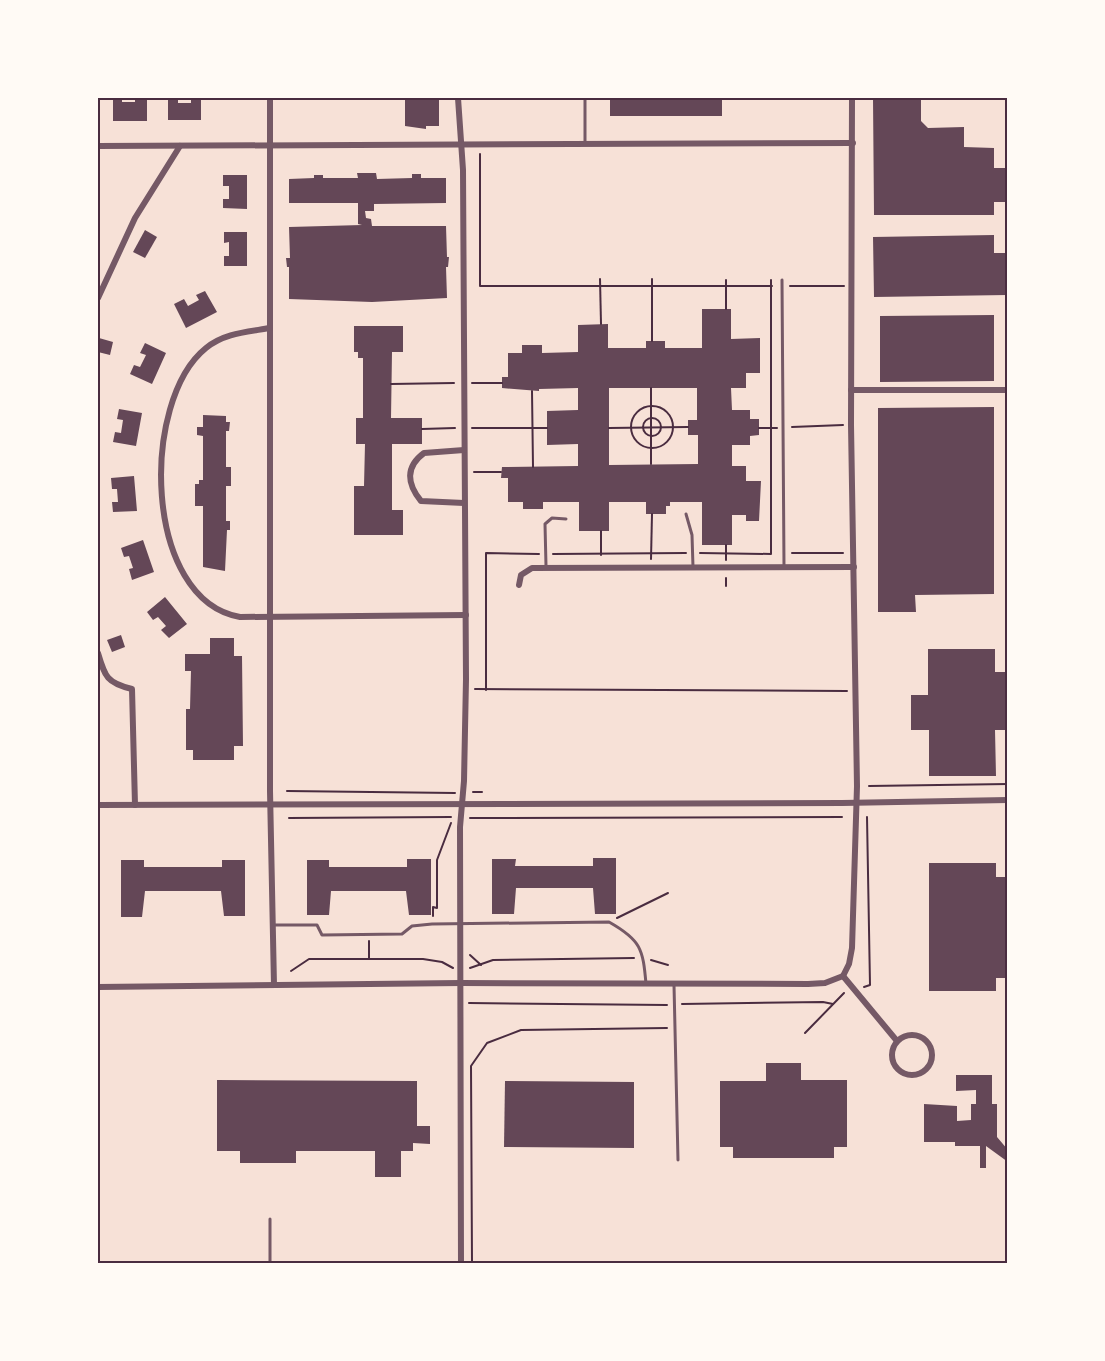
<svg xmlns="http://www.w3.org/2000/svg" width="1105" height="1361" font-family="'Archivo Narrow',sans-serif">
<rect width="100%" height="100%" fill="#f7e1d7"/>
<g fill="#644757" fill-rule="evenodd">
<path d="M113,98H122V102H135V98H147V121H113Z"/>
<path d="M168,98H178V103H191V98H201V120H168Z"/>
<path d="M405,98H439V126H426V129L405,126Z"/>
<rect x="610" y="98" width="112" height="18"/>
<path d="M873,98H921V121L928,128L964,127V147L994,148V168H1008V202H994V215H874Z"/>
<path d="M357,173H376L377,179L412,178V174H421V178H446V203L374,204V211H365L366,218L371,219L372,226H446L447,257H449L448,267H446L447,298L372,302L289,299V267H287L286,258H290L289,227L362,225L358,224V203H289V179L314,178V175H323V178H358Z"/>
<path d="M223,175H247V209L223,208V199H229V186H223Z"/>
<path d="M145,230L157,237L145,258L133,252Z"/>
<path d="M224,232H247V266H224V256H229V242L224,243Z"/>
<path d="M994,235V253H1007V295L874,297L873,237Z"/>
<path d="M205,291L217,312L186,328L174,304L184,299L188,306L199,300L196,295Z"/>
<path d="M702,309H731V339L760,338V373H746V388H731L732,410H750V419H759V435L750,436V445H732V466H746V481H761L759,521H746V515H732V545H702V502H670V506H666V514H646V502H609V531H579V502H543V509H523V502H508V478H501L502,467L578,466V444L547,445V411L578,410V388L539,389V391L502,388V377H508V353H522V345H542V353L578,352V325L608,324V348H646V341H665V348H702ZM609,388H697V420H688V435H698V464L609,465Z"/>
<path d="M994,315V381L880,382V316Z"/>
<path d="M354,326H403V352H392L391,418H422V444H392V510H403V535H354V486H364L365,444H356V418H363V358H358V352H354Z"/>
<path d="M99,338L113,342L110,355L98,352Z"/>
<path d="M145,343L166,353L152,384L130,374L134,365L140,367L146,355L140,353Z"/>
<path d="M994,407V594L915,595L916,612H878V408Z"/>
<path d="M119,409L142,413L136,446L113,442L115,432L121,433L123,420L117,419Z"/>
<path d="M203,415L226,416V422H230L229,431H226V467H231V486H226V521H230V530H227L225,571L203,567V506H195V484H199V480H203V436L197,435V427H203Z"/>
<path d="M134,476L137,511L113,512L112,502H118L117,489H112L111,478Z"/>
<path d="M143,540L154,572L132,580L129,569L133,568L129,556L124,557L121,548Z"/>
<path d="M165,597L187,624L169,638L161,630L166,626L158,617L153,620L147,612Z"/>
<path d="M121,635L125,647L112,652L107,640Z"/>
<path d="M210,638H234V656H242L243,746H234V760H193V750H186V709H190L191,671H185V654H210Z"/>
<path d="M928,649H995V672H1007V730H995L996,776H929V730H911V695H928Z"/>
<path d="M593,858H616V914H595L593,888H516L514,914H492V859H516L515,866H593Z"/>
<path d="M407,859H431V915H409L406,891H331L329,915H307V860H329V867H407Z"/>
<path d="M121,860H144V867H222V860H245V916H224L221,891H145L142,917H121Z"/>
<path d="M929,863H996V877H1008V978H996V991H929Z"/>
<path d="M766,1063H801V1080H847V1147H834V1158H733V1147H720V1081H766Z"/>
<path d="M956,1075H992V1104H997V1137L1008,1150V1162L986,1146V1168H980V1146H955V1142H924V1104L957,1106V1121L971,1120V1104H976V1090L956,1091Z"/>
<path d="M217,1080L417,1081V1126H430V1144L413,1143V1151H401V1177H375V1151H296V1163H240V1151H217Z"/>
<path d="M505,1081L634,1082V1148L504,1147Z"/>
</g>
<g fill="none" stroke-linecap="round" stroke-linejoin="round">
<g stroke="#4a2c40" stroke-width="2">
<path d="M480,154V286H772"/>
<path d="M600,279L601,324"/>
<path d="M726,280V309"/>
<path d="M790,286H844"/>
<path d="M652,341V279"/>
<path d="M472,383H502"/>
<path d="M391,384L454,383"/>
<path d="M532,391L533,467"/>
<circle cx="652" cy="427" r="21"/>
<circle cx="652" cy="427" r="9"/>
<path d="M792,427L843,425"/>
<path d="M472,428H547"/>
<path d="M609,428L688,427"/>
<path d="M759,428H777"/>
<path d="M422,429L455,428"/>
<path d="M651,464V388"/>
<path d="M474,472H501"/>
<path d="M601,531V555"/>
<path d="M726,545V560"/>
<path d="M700,553L771,554V280"/>
<path d="M792,553H843"/>
<path d="M553,554L686,553"/>
<path d="M651,559L652,514"/>
<path d="M726,578V586"/>
<path d="M475,689L847,691"/>
<path d="M486,690V553L539,554"/>
<path d="M869,786L1008,784"/>
<path d="M287,791L455,793"/>
<path d="M473,792H482"/>
<path d="M289,818L451,817"/>
<path d="M470,818L842,817"/>
<path d="M433,916V907L437,908V860L451,823"/>
<path d="M617,918L668,893"/>
<path d="M369,941V959"/>
<path d="M470,955L481,965"/>
<path d="M651,960L668,965"/>
<path d="M470,968L493,960L634,958"/>
<path d="M291,971L309,959H423L442,962L453,968"/>
<path d="M864,987L870,985L867,817"/>
<path d="M469,1003L667,1005"/>
<path d="M682,1004L823,1002L833,1004"/>
<path d="M805,1033L844,993"/>
<path d="M472,1264L471,1066L487,1043L521,1030L667,1028"/>
</g>
<g stroke="#755966" stroke-width="3">
<path d="M585,144V98"/>
<path d="M782,280L784,566"/>
<path d="M686,514L692,535L693,567"/>
<path d="M546,566L545,524L552,518L566,519"/>
<path d="M273,925H317L322,935L402,934L412,926L432,924L609,922C641,940 643,949 646,984"/>
<path d="M674,985L678,1160"/>
<path d="M270,1219V1264"/>
</g>
<g stroke="#755966" stroke-width="6">
<path d="M270,98V791L274,985"/>
<path d="M458,98L463,170L466,679L464,781L460,827L461,1264"/>
<path d="M98,146L853,143"/>
<path d="M98,298L135,218L180,146"/>
<path d="M270,328C247,332 224,333 206,348C140,401 143,600 240,617L466,615"/>
<path d="M851,390H1008"/>
<path d="M464,450L424,453C405,467 407,484 421,501L464,503"/>
<path d="M519,585L521,575L532,568L854,567"/>
<path d="M98,653C105,677 107,683 132,689L135,805"/>
<path d="M98,805L842,803L1008,800"/>
<path d="M843,976L849,964L852,948L857,786L851,425L852,98"/>
<path d="M843,976L897,1041"/>
<path d="M98,987L461,983L808,984L825,983L843,976"/>
<circle cx="912" cy="1055" r="20"/>
</g>
</g>
<rect width="1105" height="1361" fill="none" stroke="#fffaf5" stroke-width="198"/>
<rect x="99" y="99" width="907" height="1163" fill="none" stroke="#4a2c40" stroke-width="2"/>
</svg>
